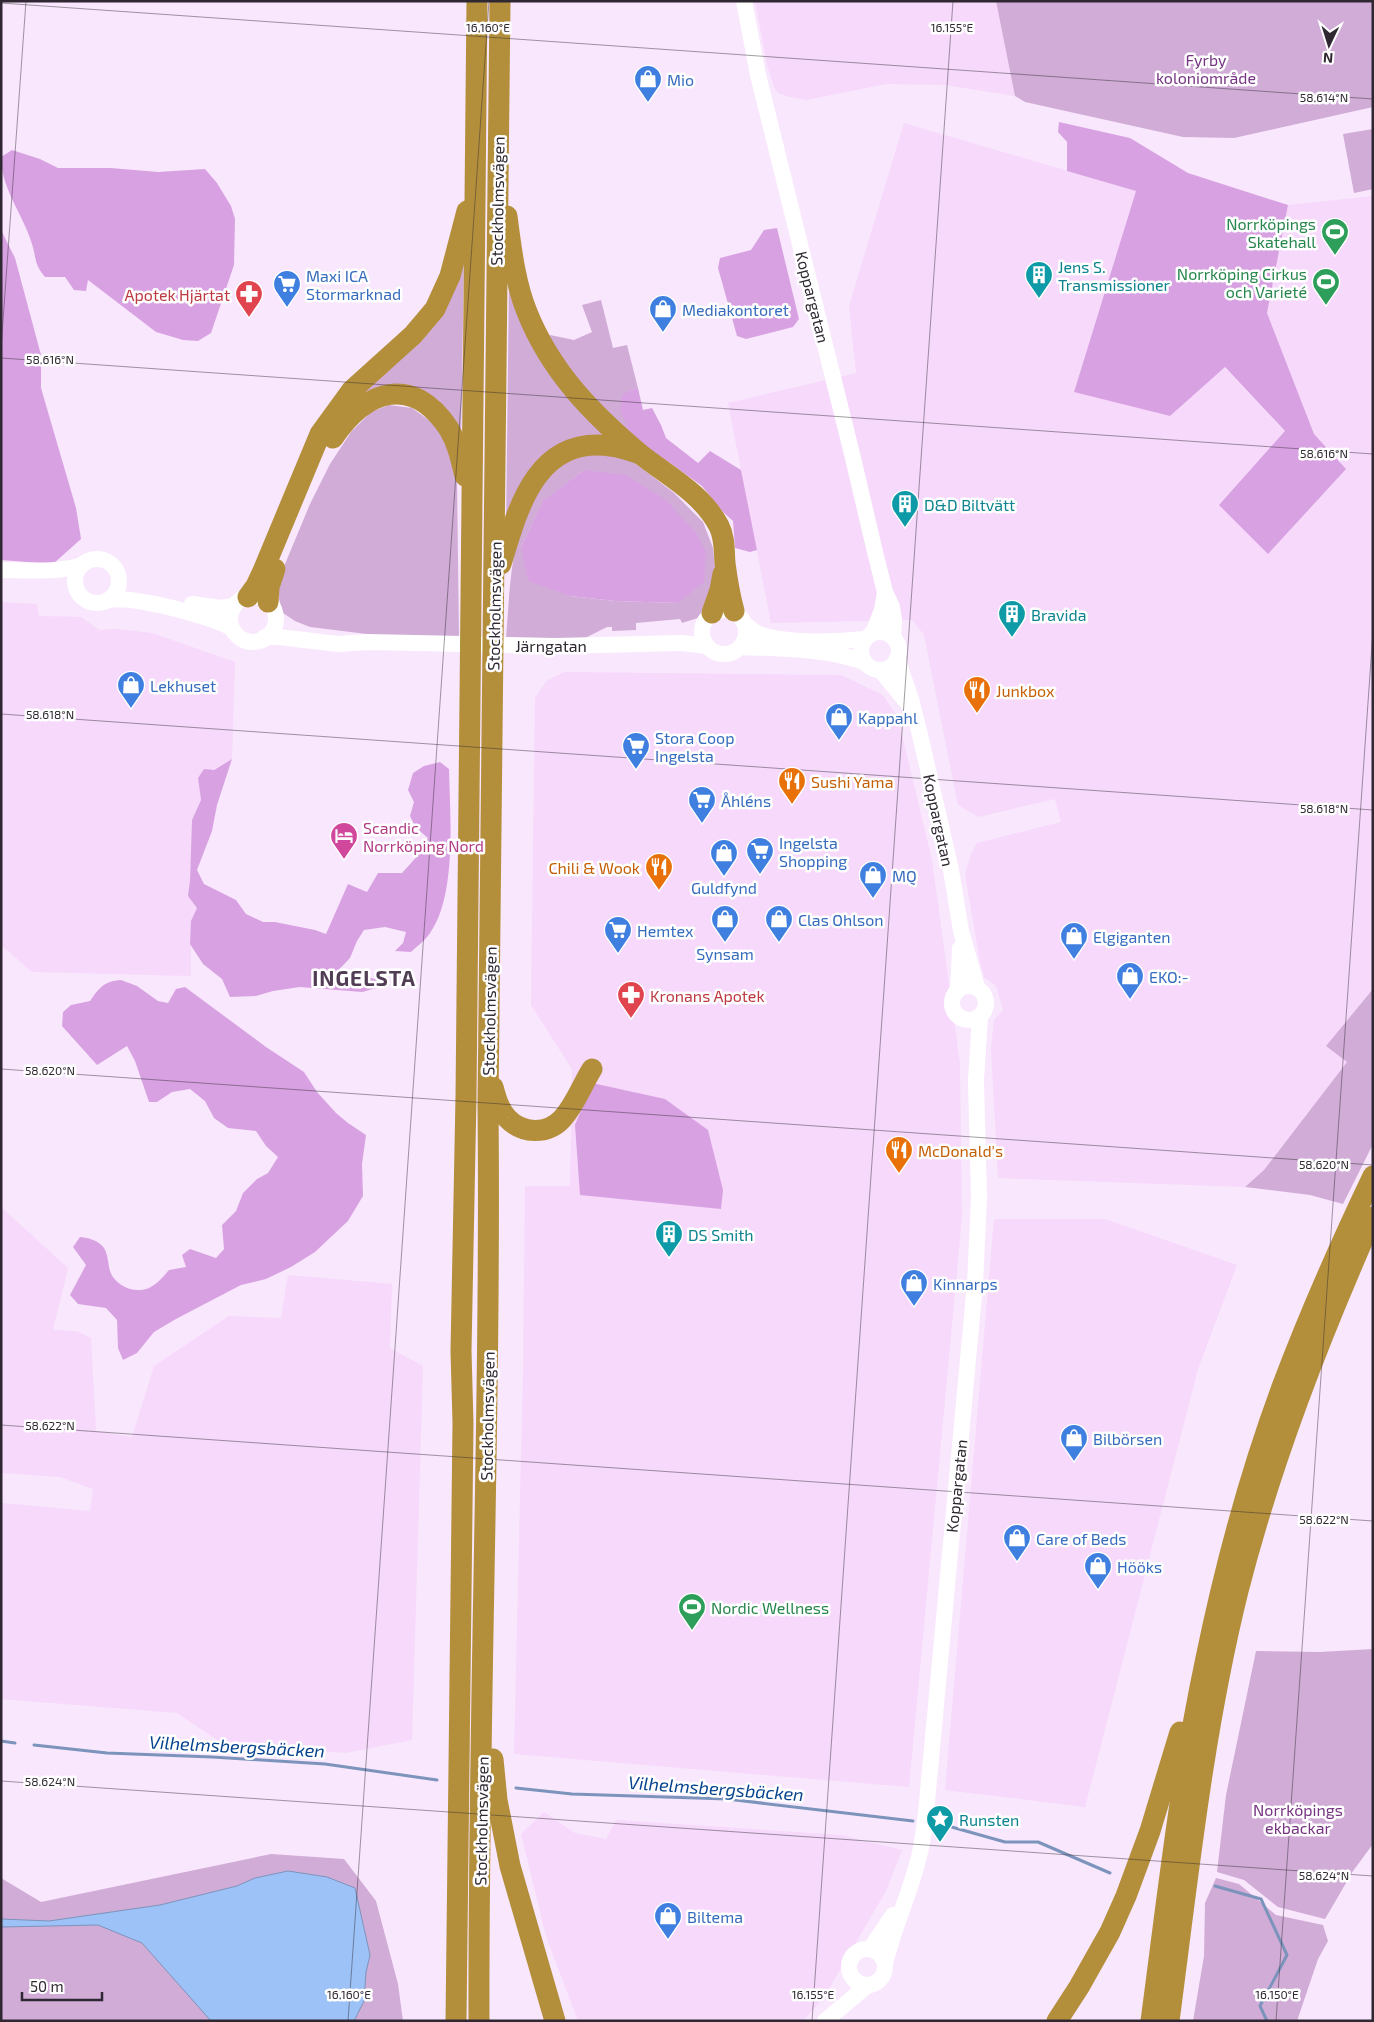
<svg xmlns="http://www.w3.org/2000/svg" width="1374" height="2022" font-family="'Exo 2',sans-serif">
<rect width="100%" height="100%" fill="#f9e7fd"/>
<g fill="#f6d9fb">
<path d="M755,1H996L1015,96L945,85L886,84L806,100L786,96L778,93L774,87L767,65Z"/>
<path d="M904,123L1136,191L1074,391L1170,416L1224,367L1285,432L1220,505L1346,469L1314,434L1267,313L1288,205L1373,196V989L1326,1046L1347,1062L1264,1170L1245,1187L998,1178L991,1049L994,1020L1003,1010L996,986L984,977L980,962L965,874L971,854L977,843L1061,822L1055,799L978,817L958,805L924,635L912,620L771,623L728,403L856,373L849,306Z"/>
<path d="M1,602L37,604L39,616L81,617L99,630L116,629L152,633L235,662L232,759L198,778L201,800L192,820L190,880L188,896L197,908L191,921V976L32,972L1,945Z"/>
<path d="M565,672L841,675L883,695L898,718L932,860L960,1064L962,1217L909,1787L514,1754L523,1373L525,1186H570L572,1069L531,1005L535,698L547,680Z"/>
<path d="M1,1207L68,1268L53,1330L77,1331L91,1338L96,1431L132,1437L154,1366L229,1316L281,1318L288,1275L392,1284L390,1348L423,1366L412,1740L346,1753L225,1745L177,1713L1,1699V1503L90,1511L93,1489L60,1477L1,1473Z"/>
<path d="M994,1219H1105L1237,1265L1198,1369L1085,1807L945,1790Z"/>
<path d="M544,1812L575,1833L606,1839L616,1820L841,1835L902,1850L886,1891L823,1999L803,2021H578L546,1936L521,1834Z"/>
</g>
<g fill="#d0acd7" fill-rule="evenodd">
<path d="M996,1H1373V107L1234,138L1183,137L1025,102L1015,96Z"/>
<path d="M1373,129V189L1354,193L1343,134Z"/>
<path d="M464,256L461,440L445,409L360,400L356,393Z"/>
<path d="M509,280L617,440L575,442L506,529Z"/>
<path d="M601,300L613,348L627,345L638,388L631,390L630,433L574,383L545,338L550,335L574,340L592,332L582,305Z"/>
<path d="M389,405L412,408L434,424L451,445L457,479L459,637L383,636L310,627L295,621L283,613L279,599L278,581L310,504L330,464L351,432L371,412Z"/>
<path d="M609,452L631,460L674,493L703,522L713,548L715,567L710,596L707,606L698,618L682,623L680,619L636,623V630L612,631V627H607L585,638H506C511,580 510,493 568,461C573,459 577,456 582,455C590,453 600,453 609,452ZM584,470L678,603L615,601L570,596L521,547L543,502Z"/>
<path d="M1373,989V1144L1343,1204L1310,1195L1245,1187L1264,1170L1347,1062L1326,1046Z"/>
<path d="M1373,1649V1844L1353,1871L1325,1919L1278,1907L1244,1880L1217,1872L1226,1795L1256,1651L1320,1652Z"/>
<path d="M271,1854L344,1859L376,1901L398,1984L403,2021H1V1878L41,1902Z"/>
<path d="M1216,1878L1239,1884L1276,1915L1323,1925L1328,1941L1318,1959L1297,2021H1193L1204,1956L1205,1903Z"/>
</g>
<g fill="#d8a2e2">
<path d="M1059,122L1130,138L1188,173L1288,205L1267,313L1314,434L1346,469L1268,554L1219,505L1285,431L1225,367L1170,416L1074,392L1136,191L1067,171V142L1058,132Z"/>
<path d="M12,150L40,159L58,168H111L158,172L205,169L217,183L231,206L235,219L234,265L211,333L198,341L183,340L156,332L88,280L86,291L74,290L65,277H45C33,263 37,258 31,241C22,213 1,188 1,157Z"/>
<path d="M777,228L799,319L793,327L746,339L737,336L718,268L720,258L751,250L764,230Z"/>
<path d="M1,230L15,258L41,355V388L76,508L81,539L53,564L1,560Z"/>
<path d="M638,388L643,410L652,408L661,425L666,438L698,463L710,451L741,470L757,550L750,552L735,548L733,521L723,512L702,486L670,463L639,444L630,433L620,410L622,395L631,390Z"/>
<path d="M584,470L626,475L666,500L697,534L706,552L704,582L678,603L615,601L570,596L528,581L521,547L543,501Z"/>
<path d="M232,759L217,805L212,831L197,870L204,884L236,900L246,914L263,922H275L315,930L326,934L348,884L367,892L378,873H402L420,853L428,838L416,828L410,816L414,802L408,790L413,773L424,766L440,762L449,769C450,814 457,896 430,933C426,940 417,946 411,952L395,951L403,943L406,932L385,927L364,930L357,941L350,958L330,979H354L364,977L382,980L380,987L362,992L300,987L273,991L256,996L230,997L222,979L203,964L190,944L191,921L197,908L188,896L190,880L192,820L201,800L198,778L204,769L214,770Z"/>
<path d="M121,980L137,986L158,1001L168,1003L176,989L185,987L266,1047L304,1072L317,1092L336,1113L348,1123L366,1135L362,1164L363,1196L348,1221L315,1252L291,1267L266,1279L241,1285L176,1319L154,1332L137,1353L123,1360L118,1348L117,1320L106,1308L78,1304L70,1295L86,1265L73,1247L80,1237C89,1238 98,1240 104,1248C108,1254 108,1264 110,1271C115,1286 134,1294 149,1288C157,1284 163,1277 169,1270L186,1267L182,1255L190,1249L216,1258L224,1249L222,1225L236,1211L243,1193L257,1179L268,1173L278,1157L266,1146L256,1131L228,1128L214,1118L205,1101L190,1089L172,1092L157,1102H149L135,1061L127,1046L97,1065L62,1026L63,1012L71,1005L90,1001C99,988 104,981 121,980Z"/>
<path d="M592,1083L665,1099L708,1130L723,1190L721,1209L580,1195L575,1125Z"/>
</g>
<path fill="#9dc2f7" stroke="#7c94bc" d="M288,1871L327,1877L355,1888L370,1955L366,1972L364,2001L354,2021H211L142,1943L98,1925L1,1927V1919L49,1921L160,1905L237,1886L255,1878Z"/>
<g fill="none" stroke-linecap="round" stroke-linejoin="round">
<g stroke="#7c94bc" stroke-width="3">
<path d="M1,1741L15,1743"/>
<path d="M34,1745L107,1753L212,1757L325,1764L437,1780"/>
<path d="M516,1788L572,1794L727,1799L913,1821"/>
<path d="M941,1824L1005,1842H1038L1110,1873"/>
<path d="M1215,1886L1261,1899L1287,1955L1260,2006L1267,2021"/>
</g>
<g stroke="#fff" stroke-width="16">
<path d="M744,1L758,75L853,458L875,552L885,592L892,607L894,620L893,637"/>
<circle cx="97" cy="581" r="22"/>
<path d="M1,570C24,570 61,573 82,565"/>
<circle cx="253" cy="619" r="23"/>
<path d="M108,600C133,595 209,616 232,628"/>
<path d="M192,604L221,608L234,606"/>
<circle cx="724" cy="632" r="22"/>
<path d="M746,625C750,628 754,632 759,634C785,644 837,642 865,639"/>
<circle cx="880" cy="651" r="19"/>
<path d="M873,633L882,610L885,592"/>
<path d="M265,637H279L338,644L368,642L555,646L682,643L707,646"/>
<path d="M741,647C783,649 825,648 864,662"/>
<path d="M897,658L911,699L920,735L951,870L961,931L977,987"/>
<path d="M880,670L909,705"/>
<circle cx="969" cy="1003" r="17"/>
<path d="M958,990L960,948"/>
<circle cx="867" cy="1967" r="18"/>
<path d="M870,1949L893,1915"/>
<path d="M885,1964C893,1930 908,1898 917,1864C923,1844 925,1823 927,1802L975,1284L979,1199L976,1080L980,1017"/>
<path d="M825,2021L868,1985"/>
</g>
<g stroke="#b48f3b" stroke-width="21">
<path d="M507,216C511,247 515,283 527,312C550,370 591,413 639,453C667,476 701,492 719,526C725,538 724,550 725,563C727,579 730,596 734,611"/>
<path d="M333,438C366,390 412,373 449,429C458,444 461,460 465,476"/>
<path d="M501,564C518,508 536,436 611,446C620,447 629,450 637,453"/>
<path d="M248,597L256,586L263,571L320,434L352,390L413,335L435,309L450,276L467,211"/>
<path d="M268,602L269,587L275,569"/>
<path d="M712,613L720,590L723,574"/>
<path d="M493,1087C496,1098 499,1109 507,1118C522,1134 547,1135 562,1119C575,1105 582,1085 592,1069"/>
<path d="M493,1759L497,1800L510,1866L555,2021"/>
<path d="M456,2021L463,1423L461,1351L466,1097L477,1"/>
<path d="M479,2021C478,1715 491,1410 488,1104L500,1"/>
<path d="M1057,2021L1079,1987L1110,1932L1126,1896L1150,1831L1180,1732"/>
<path d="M1151,2021C1167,1901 1180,1781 1205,1663C1224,1570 1249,1476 1282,1387C1309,1315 1340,1245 1373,1176"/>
<path d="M1169,2021C1188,1877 1203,1732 1238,1591C1271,1462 1319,1339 1373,1217"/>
</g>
</g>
<path fill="none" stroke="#2f2731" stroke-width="1" stroke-opacity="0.45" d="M1,3L1373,99M1,348L26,1M1,358L1373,454M1,714L1373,810M1,1069L1373,1165M1,1425L1373,1521M1,1781L1373,1876M348,2021L489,1M812,2021L953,1M1276,2021L1373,631"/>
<defs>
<symbol id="shop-pin" viewBox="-11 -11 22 30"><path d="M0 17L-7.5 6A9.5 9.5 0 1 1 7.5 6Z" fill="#3f7fe0" stroke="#fff"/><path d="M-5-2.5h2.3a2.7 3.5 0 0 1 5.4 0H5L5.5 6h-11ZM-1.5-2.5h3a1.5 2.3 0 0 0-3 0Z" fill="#fff"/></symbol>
<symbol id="stadium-pin" viewBox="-11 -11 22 30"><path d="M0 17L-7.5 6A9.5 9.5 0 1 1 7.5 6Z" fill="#2e9e5b" stroke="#fff"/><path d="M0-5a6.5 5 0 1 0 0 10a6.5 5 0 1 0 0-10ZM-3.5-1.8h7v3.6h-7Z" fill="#fff"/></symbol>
<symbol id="building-pin" viewBox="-11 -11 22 30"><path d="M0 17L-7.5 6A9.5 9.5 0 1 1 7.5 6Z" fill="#0f9aa8" stroke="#fff"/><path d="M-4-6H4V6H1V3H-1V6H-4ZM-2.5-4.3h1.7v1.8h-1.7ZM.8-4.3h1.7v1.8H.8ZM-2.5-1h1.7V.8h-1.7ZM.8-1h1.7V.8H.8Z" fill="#fff"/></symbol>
<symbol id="supermarket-pin" viewBox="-11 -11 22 30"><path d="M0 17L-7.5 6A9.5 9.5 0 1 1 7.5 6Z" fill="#3f7fe0" stroke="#fff"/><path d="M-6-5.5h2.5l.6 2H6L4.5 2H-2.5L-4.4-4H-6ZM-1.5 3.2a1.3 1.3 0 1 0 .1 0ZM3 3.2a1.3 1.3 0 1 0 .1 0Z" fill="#fff"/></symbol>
<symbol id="pharmacy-pin" viewBox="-11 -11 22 30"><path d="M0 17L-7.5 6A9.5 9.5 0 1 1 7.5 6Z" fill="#e0444e" stroke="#fff"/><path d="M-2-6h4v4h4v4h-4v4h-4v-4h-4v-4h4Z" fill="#fff"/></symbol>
<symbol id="restaurant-pin" viewBox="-11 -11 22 30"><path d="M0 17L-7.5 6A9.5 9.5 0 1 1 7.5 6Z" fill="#e8710a" stroke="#fff"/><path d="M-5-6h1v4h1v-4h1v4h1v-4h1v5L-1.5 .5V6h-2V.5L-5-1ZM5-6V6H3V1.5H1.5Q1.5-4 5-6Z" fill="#fff"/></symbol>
<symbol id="hotel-pin" viewBox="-11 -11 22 30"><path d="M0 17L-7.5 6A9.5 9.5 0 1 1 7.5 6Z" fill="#d1479c" stroke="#fff"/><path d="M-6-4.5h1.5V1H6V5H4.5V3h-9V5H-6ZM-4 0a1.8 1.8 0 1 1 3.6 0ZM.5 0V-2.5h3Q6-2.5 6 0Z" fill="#fff"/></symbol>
<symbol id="sight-pin" viewBox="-11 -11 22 30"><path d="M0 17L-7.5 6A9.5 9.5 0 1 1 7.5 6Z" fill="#0f9aa8" stroke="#fff"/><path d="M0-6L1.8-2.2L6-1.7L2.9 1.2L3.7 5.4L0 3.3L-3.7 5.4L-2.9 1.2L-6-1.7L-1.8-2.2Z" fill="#fff"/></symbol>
</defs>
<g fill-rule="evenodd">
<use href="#shop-pin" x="632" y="63" width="32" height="43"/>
<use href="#stadium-pin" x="1319" y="216" width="32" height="43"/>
<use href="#building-pin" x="1023" y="259" width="32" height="43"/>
<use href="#stadium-pin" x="1310" y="266" width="32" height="43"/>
<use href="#supermarket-pin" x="271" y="268" width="32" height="43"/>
<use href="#pharmacy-pin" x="233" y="278" width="32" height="43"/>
<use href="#shop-pin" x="647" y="293" width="32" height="43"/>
<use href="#building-pin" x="889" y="488" width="32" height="43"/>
<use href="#building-pin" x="996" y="598" width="32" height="43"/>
<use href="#shop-pin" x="115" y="669" width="32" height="43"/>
<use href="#restaurant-pin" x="961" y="674" width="32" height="43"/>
<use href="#shop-pin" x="823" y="701" width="32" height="43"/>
<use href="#supermarket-pin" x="620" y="730" width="32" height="43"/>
<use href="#restaurant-pin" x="776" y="765" width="32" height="43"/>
<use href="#supermarket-pin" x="686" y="784" width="32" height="43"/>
<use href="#hotel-pin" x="328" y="820" width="32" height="43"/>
<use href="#supermarket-pin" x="744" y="835" width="32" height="43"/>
<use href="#shop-pin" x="708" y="837" width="32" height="43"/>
<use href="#restaurant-pin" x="643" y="851" width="32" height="43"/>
<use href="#shop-pin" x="857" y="859" width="32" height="43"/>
<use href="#shop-pin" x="709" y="903" width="32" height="43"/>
<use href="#shop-pin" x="763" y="903" width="32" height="43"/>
<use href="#supermarket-pin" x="602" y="914" width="32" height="43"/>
<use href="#shop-pin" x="1058" y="920" width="32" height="43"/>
<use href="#shop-pin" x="1114" y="960" width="32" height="43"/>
<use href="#pharmacy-pin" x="615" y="979" width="32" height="43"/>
<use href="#restaurant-pin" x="883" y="1134" width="32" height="43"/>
<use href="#building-pin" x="653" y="1218" width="32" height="43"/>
<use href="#shop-pin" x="898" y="1267" width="32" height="43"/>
<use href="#shop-pin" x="1058" y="1422" width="32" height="43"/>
<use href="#shop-pin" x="1001" y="1522" width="32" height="43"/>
<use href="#shop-pin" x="1082" y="1550" width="32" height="43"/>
<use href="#stadium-pin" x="676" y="1591" width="32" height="43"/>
<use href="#sight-pin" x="924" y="1803" width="32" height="43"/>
<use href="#shop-pin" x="652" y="1900" width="32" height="43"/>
</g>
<g text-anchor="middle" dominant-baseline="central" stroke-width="5" stroke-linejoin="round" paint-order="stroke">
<g font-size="16" fill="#753581" stroke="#fff">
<text x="1206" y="59">Fyrby<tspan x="1206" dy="18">koloniområde</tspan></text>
<text x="1298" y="1809">Norrköpings<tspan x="1298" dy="18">ekbackar</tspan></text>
</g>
<g font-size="16" fill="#366cbe" stroke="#fff" text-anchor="start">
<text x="667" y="79">Mio</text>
<text x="306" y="275">Maxi ICA<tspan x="306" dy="18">Stormarknad</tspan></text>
<text x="682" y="309">Mediakontoret</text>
<text x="150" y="685">Lekhuset</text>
<text x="858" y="717">Kappahl</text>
<text x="655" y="737">Stora Coop<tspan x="655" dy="18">Ingelsta</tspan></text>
<text x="721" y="800">Åhléns</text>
<text x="779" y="842">Ingelsta<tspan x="779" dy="18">Shopping</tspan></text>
<text x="892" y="875">MQ</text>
<text x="724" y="887" text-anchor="middle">Guldfynd</text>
<text x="798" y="919">Clas Ohlson</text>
<text x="637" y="930">Hemtex</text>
<text x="1093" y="936">Elgiganten</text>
<text x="725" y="953" text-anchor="middle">Synsam</text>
<text x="1149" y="976">EKO:-</text>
<text x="933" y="1283">Kinnarps</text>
<text x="1093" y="1438">Bilbörsen</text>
<text x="1036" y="1538">Care of Beds</text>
<text x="1117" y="1566">Hööks</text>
<text x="687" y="1916">Biltema</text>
</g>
<g font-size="16" fill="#2f2731" stroke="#fff">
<text transform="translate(497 201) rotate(-89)">Stockholmsvägen</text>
<text transform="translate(813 297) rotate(76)">Koppargatan</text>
<text transform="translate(494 606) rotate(-89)">Stockholmsvägen</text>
<text x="551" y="645">Järngatan</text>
<text transform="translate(939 820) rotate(78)">Koppargatan</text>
<text transform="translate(489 1011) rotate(-89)">Stockholmsvägen</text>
<text transform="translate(487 1416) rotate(-89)">Stockholmsvägen</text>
<text transform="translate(956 1486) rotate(-84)">Koppargatan</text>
<text transform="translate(481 1821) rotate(-89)">Stockholmsvägen</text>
</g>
<g font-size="16" fill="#27864d" stroke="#fff" text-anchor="end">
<text x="1316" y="223">Norrköpings<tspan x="1316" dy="18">Skatehall</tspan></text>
<text x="1307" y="273">Norrköping Cirkus<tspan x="1307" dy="18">och Varieté</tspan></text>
<text x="711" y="1607" text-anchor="start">Nordic Wellness</text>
</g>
<g font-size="16" fill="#0d838f" stroke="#fff" text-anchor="start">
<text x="1058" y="266">Jens S.<tspan x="1058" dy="18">Transmissioner</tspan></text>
<text x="924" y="504">D&amp;D Biltvätt</text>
<text x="1031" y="614">Bravida</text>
<text x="688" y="1234">DS Smith</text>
<text x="959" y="1819">Runsten</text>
</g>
<g font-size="16" fill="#be3a42" stroke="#fff" text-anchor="end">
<text x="230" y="294">Apotek Hjärtat</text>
<text x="650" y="995" text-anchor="start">Kronans Apotek</text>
</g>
<g font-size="16" fill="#c56008" stroke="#fff" text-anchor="start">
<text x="996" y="690">Junkbox</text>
<text x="811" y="781">Sushi Yama</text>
<text x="640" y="867" text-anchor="end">Chili &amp; Wook</text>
<text x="918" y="1150">McDonald's</text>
</g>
<g font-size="16" fill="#b23c85" stroke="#fff" text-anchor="start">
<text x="363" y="827">Scandic<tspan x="363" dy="18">Norrköping Nord</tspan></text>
</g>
<g font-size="18" font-style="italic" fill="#05438e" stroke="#fff">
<text transform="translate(237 1746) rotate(3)">Vilhelmsbergsbäcken</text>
<text transform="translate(716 1788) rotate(4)">Vilhelmsbergsbäcken</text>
</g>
<g font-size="21" font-weight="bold" letter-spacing="1" fill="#513e55" stroke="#fff">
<text x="364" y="977">INGELSTA</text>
</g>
</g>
<g font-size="12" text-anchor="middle" fill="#2f2731" stroke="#fff" stroke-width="5" stroke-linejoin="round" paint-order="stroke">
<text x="488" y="32">16.160°E</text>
<text x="952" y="32">16.155°E</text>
<text x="1324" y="102">58.614°N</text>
<text x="50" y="364">58.616°N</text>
<text x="1324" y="458">58.616°N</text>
<text x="50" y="719">58.618°N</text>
<text x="1324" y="813">58.618°N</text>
<text x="50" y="1075">58.620°N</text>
<text x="1324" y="1169">58.620°N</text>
<text x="50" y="1430">58.622°N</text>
<text x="1324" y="1524">58.622°N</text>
<text x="50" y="1786">58.624°N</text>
<text x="1324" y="1880">58.624°N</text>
<text x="349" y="1999">16.160°E</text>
<text x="813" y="1999">16.155°E</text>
<text x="1277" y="1999">16.150°E</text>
</g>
<rect width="1374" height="2022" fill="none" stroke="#2f2731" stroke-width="5"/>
<g transform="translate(1329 45) rotate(184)" stroke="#ffffff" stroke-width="4" paint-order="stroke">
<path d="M0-4L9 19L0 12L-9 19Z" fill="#2f2731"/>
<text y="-8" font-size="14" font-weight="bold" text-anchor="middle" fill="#2f2731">N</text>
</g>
<path d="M22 1992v8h80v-8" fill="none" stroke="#2f2731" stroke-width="2.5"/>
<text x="30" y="1992" font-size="15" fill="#2f2731" stroke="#ffffff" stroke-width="4" paint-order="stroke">50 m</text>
</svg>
